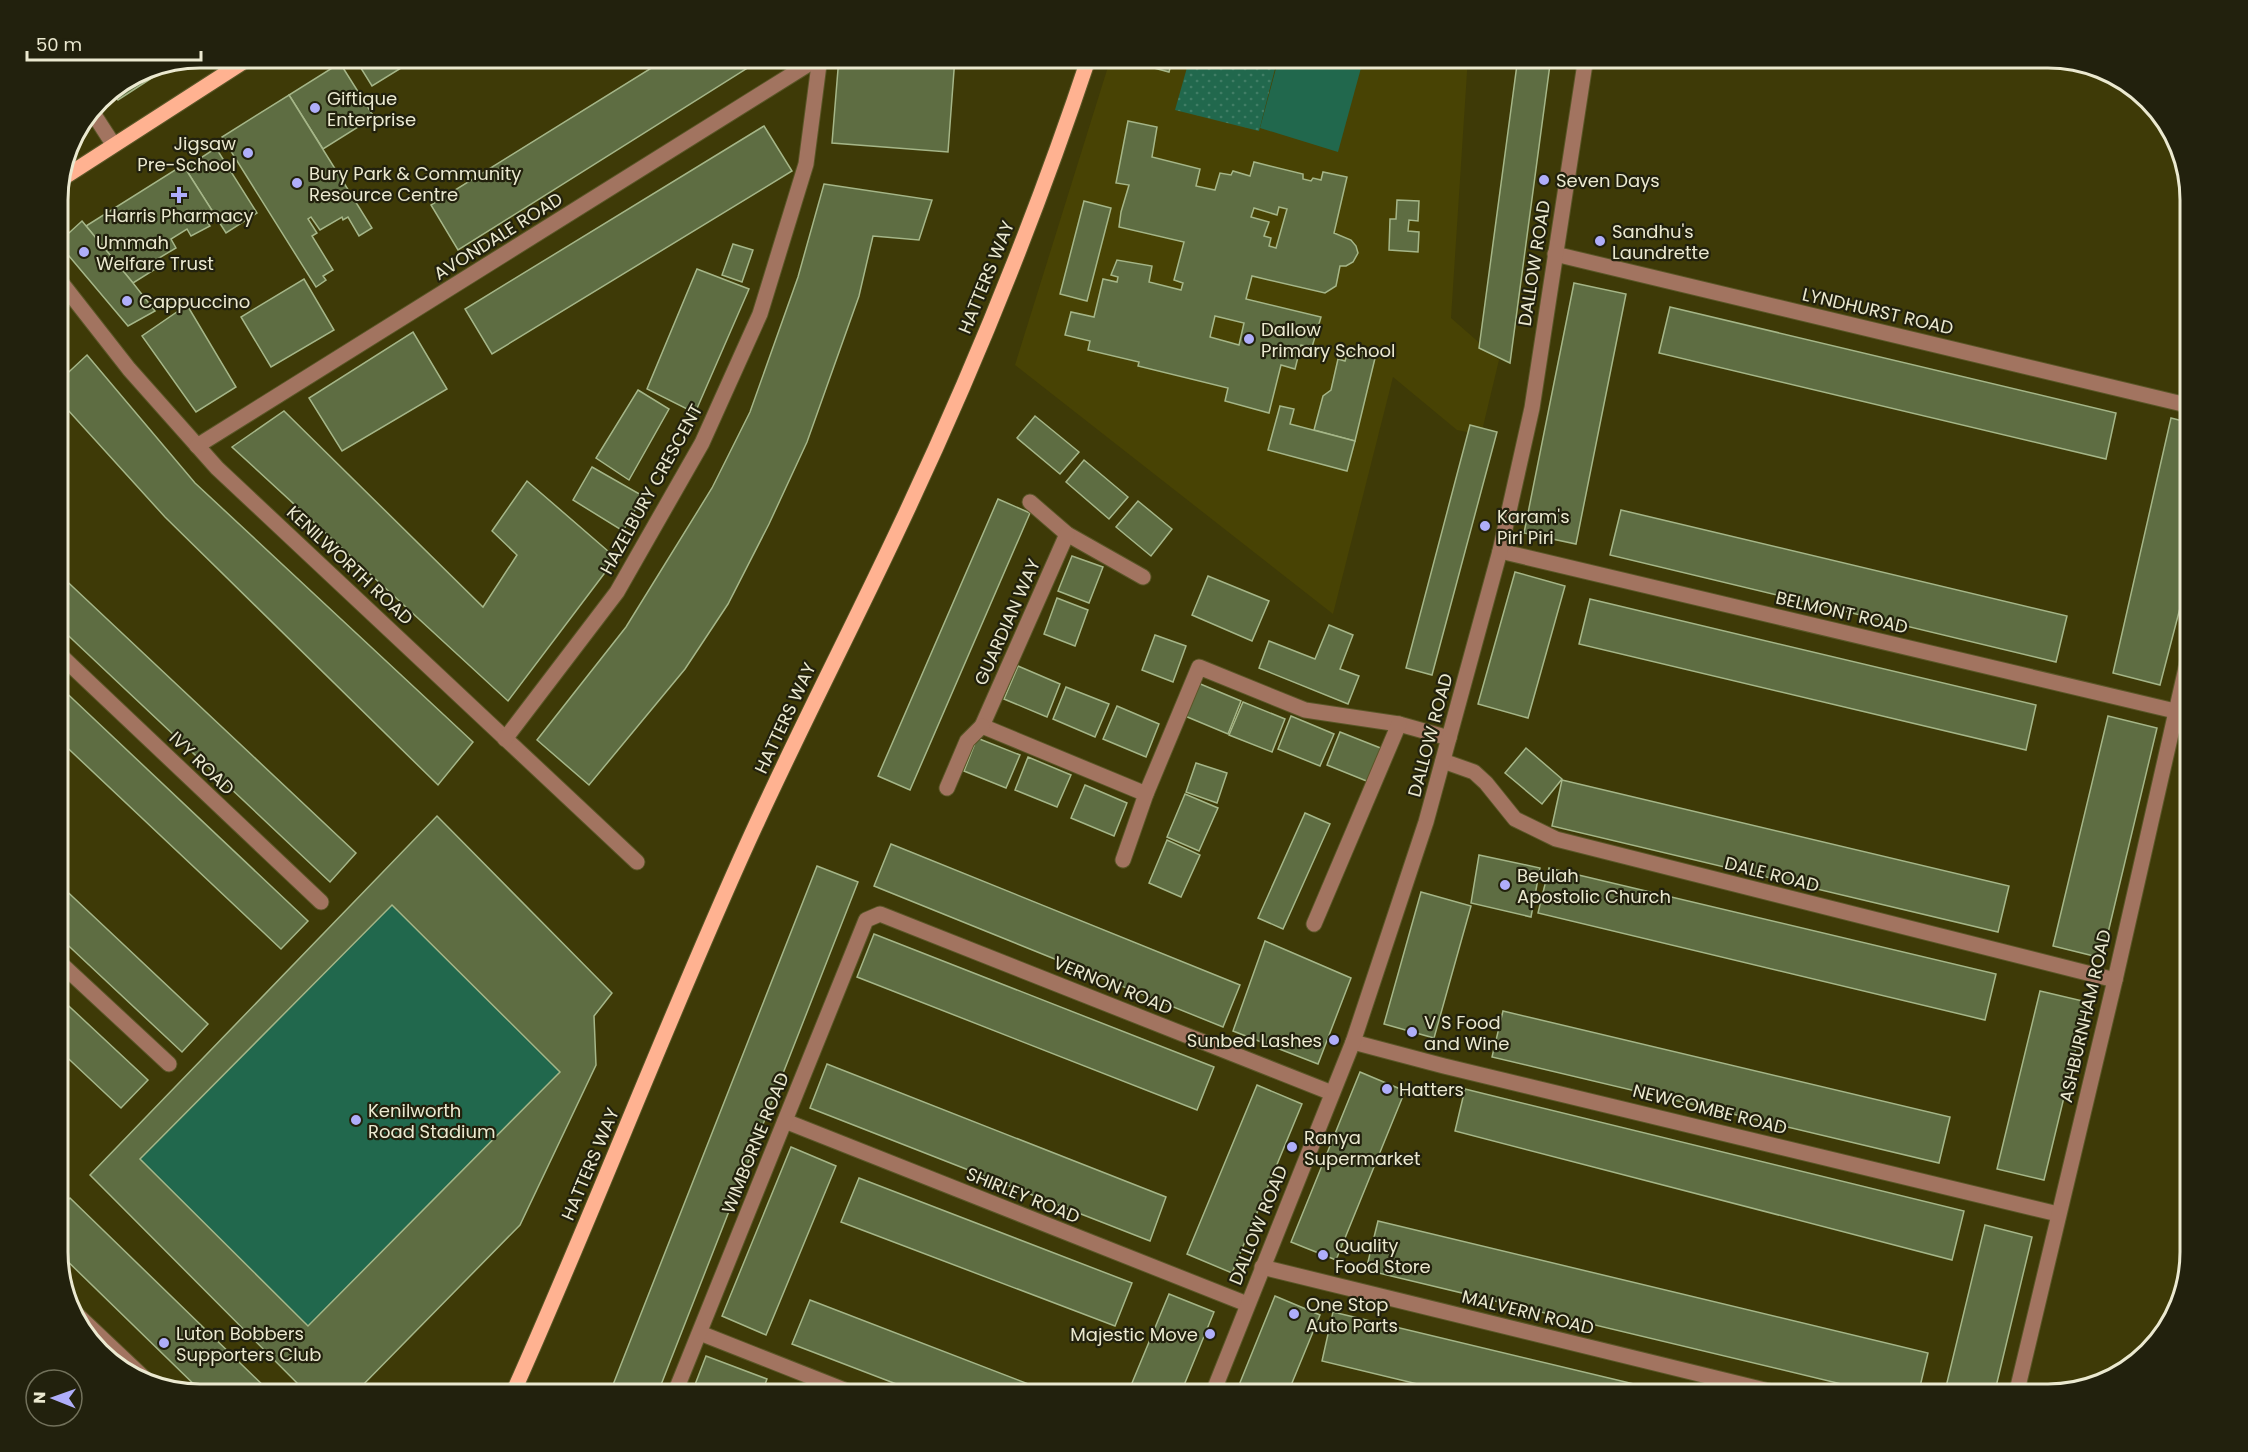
<svg xmlns="http://www.w3.org/2000/svg" width="2248" height="1452" font-family="Poppins,sans-serif">
<defs>
<pattern id="grass-dots" width="8" height="8" patternUnits="userSpaceOnUse" patternTransform="scale(1.5)"><rect width="8" height="8" fill="#21684d"/><path d="M2 2h.1M6 6h.1" fill="none" stroke="#417e66" stroke-width="1.8" stroke-linecap="round"/></pattern>
<pattern id="forest-crowns" width="20" height="18" patternUnits="userSpaceOnUse" patternTransform="scale(1.5)"><rect width="20" height="18" fill="#21684d"/><path d="M2 6a3 3 0 1 1 6 0M12 15a3 3 0 1 1 6 0" fill="none" stroke="#417e66"/></pattern>
</defs>
<rect width="100%" height="100%" fill="#3e3a07"/>
<path fill="#484304" d="M1111,57H1468L1451,318L1499,360L1481,435L1457,430L1393,377L1333,614L1015,365Z"/>
<path fill="url(#grass-dots)" d="M1190,57H1278L1259,131L1175,110Z"/>
<path fill="url(#forest-crowns)" d="M2191,1226V1253L2167,1332L2162,1337Z"/>
<g fill="#21684d">
<path d="M1279,57H1364L1338,152L1260,128Z"/>
<path d="M437,816L612,993L594,1016L596,1065L520,1225L353,1395H309L90,1175Z"/>
</g>
<g fill="#5e6d42" stroke="#a5b688" stroke-width="1.5" fill-rule="evenodd">
<path d="M354,57H419L372,86Z"/>
<path d="M669,57H765L458,250L431,205Z"/>
<path d="M839,57H955L948,152L832,143Z"/>
<path d="M1153,57H1173L1169,72L1150,67Z"/>
<path d="M1518,57H1551L1510,363L1479,348Z"/>
<path d="M178,61L118,100L111,90L145,68Z"/>
<path d="M340,63L374,117L323,149L289,95Z"/>
<path d="M289,95L372,228L359,236L348,217L343,220L342,217L320,230L311,217L308,219L317,233L312,236L333,270L323,276L326,280L316,287L222,137Z"/>
<path d="M1128,121L1157,127L1152,157L1200,169L1196,186L1215,190L1220,173L1231,175L1233,171L1250,176L1254,162L1303,174V179L1311,181L1313,178L1321,180L1323,172L1347,177L1334,233L1351,240L1356,246L1358,253L1353,262L1346,266H1340L1336,286L1325,293L1252,276L1246,299L1321,317L1312,347L1301,345L1295,369L1281,365L1269,413L1225,401L1228,388L1138,366L1139,362L1088,350L1090,341L1065,335L1071,312L1094,317L1103,279L1117,282L1118,277L1111,275L1117,260L1152,266L1149,282L1181,290L1183,283L1174,280L1184,242L1119,227L1121,212L1129,185L1116,183ZM1279,207L1287,209L1276,248L1269,246L1271,238L1264,236L1269,222L1251,217L1254,208L1277,215ZM1215,316L1244,323L1239,345L1210,337Z"/>
<path d="M764,126L792,171L492,354L465,309Z"/>
<path d="M216,148L257,213L226,233L185,168Z"/>
<path d="M183,165L213,212L203,216L210,226L191,236L187,229L171,239L176,248L154,261L157,268L133,283L86,226Z"/>
<path d="M824,184L932,200L919,240L873,236L859,296L807,442L769,524L728,604L685,669L589,785L537,740L626,627L712,488L750,412L798,277Z"/>
<path d="M1397,200L1419,201L1418,221L1409,220L1408,231L1419,232L1418,252L1389,250L1390,219H1396Z"/>
<path d="M1084,201L1111,208L1087,301L1060,294Z"/>
<path d="M82,221L133,283L155,311L128,326L58,243Z"/>
<path d="M733,244L753,250L742,282L722,275Z"/>
<path d="M697,269L749,289L695,413L647,389Z"/>
<path d="M304,279L334,330L271,367L241,317Z"/>
<path d="M1574,283L1626,294L1576,544L1524,533Z"/>
<path d="M187,305L236,387L196,412L142,336Z"/>
<path d="M1670,307L2116,413L2106,459L1659,353Z"/>
<path d="M413,332L447,389L342,451L309,398Z"/>
<path d="M1348,351L1359,354L1360,351L1376,354L1355,441L1314,430L1323,396L1331,390L1338,359L1345,361Z"/>
<path d="M87,355L195,483L473,742L438,785L165,517L57,398V383Z"/>
<path d="M638,390L669,409L629,480L596,458Z"/>
<path d="M1280,406L1294,409L1290,424L1355,441L1347,471L1268,450Z"/>
<path d="M284,411L483,607L517,555L492,531L527,481L616,558L508,701L232,447Z"/>
<path d="M1035,416L1079,452L1060,474L1017,438Z"/>
<path d="M2171,418L2191,423V566L2160,685L2113,673Z"/>
<path d="M1470,425L1497,432L1432,675L1406,668Z"/>
<path d="M1084,460L1128,497L1109,519L1066,482Z"/>
<path d="M592,467L643,496L623,531L573,500Z"/>
<path d="M998,499L1030,513L910,790L878,776Z"/>
<path d="M1138,501L1172,529L1151,556L1116,527Z"/>
<path d="M1621,510L2067,616L2056,662L1610,555Z"/>
<path d="M1072,556L1103,567L1089,603L1058,591Z"/>
<path d="M57,572L356,853L330,882L57,625Z"/>
<path d="M1515,572L1565,586L1528,718L1478,704Z"/>
<path d="M1208,576L1269,601L1252,641L1192,615Z"/>
<path d="M1057,598L1088,610L1075,646L1044,634Z"/>
<path d="M1590,599L2036,705L2026,750L1579,644Z"/>
<path d="M1329,625L1353,635L1340,669L1359,676L1348,704L1259,668L1269,641L1315,659Z"/>
<path d="M1155,635L1186,646L1173,682L1142,670Z"/>
<path d="M1018,666L1060,684L1047,717L1004,699Z"/>
<path d="M1198,683L1241,701L1228,734L1185,716Z"/>
<path d="M57,684L308,921L281,949L57,738Z"/>
<path d="M1066,687L1109,704L1095,737L1053,719Z"/>
<path d="M1243,702L1285,719L1272,752L1229,735Z"/>
<path d="M1117,706L1159,724L1146,757L1103,739Z"/>
<path d="M1291,716L1334,734L1320,766L1278,749Z"/>
<path d="M2108,716L2157,728L2102,958L2053,946Z"/>
<path d="M1340,732L1383,749L1369,782L1327,765Z"/>
<path d="M977,738L1020,755L1006,788L964,771Z"/>
<path d="M1526,748L1562,779L1542,804L1505,773Z"/>
<path d="M1028,757L1071,775L1057,807L1015,790Z"/>
<path d="M1196,763L1227,773L1217,803L1186,792Z"/>
<path d="M1562,780L2009,886L1998,932L1552,826Z"/>
<path d="M1085,785L1127,803L1114,836L1071,818Z"/>
<path d="M1185,794L1218,808L1199,851L1167,837Z"/>
<path d="M1305,813L1330,824L1283,929L1258,918Z"/>
<path d="M437,816L612,993L594,1016L596,1065L520,1225L353,1395H309L90,1175ZM392,905L560,1072L308,1326L140,1159Z"/>
<path d="M1167,840L1200,855L1181,897L1149,883Z"/>
<path d="M891,844L1240,985L1223,1027L874,886Z"/>
<path d="M1479,855L1540,868L1531,917L1471,903Z"/>
<path d="M817,866L858,882L657,1395H609Z"/>
<path d="M1549,868L1996,974L1985,1020L1538,913Z"/>
<path d="M57,882L208,1024L182,1052L57,935Z"/>
<path d="M1421,892L1471,906L1434,1038L1384,1024Z"/>
<path d="M874,934L1214,1067L1197,1110L857,977Z"/>
<path d="M1265,941L1351,978L1318,1064L1233,1031Z"/>
<path d="M2040,991L2087,1002L2044,1180L1997,1169Z"/>
<path d="M57,995L148,1080L121,1108L57,1048Z"/>
<path d="M1503,1011L1950,1117L1939,1163L1492,1057Z"/>
<path d="M827,1064L1166,1197L1150,1241L810,1108Z"/>
<path d="M1360,1072L1405,1091L1336,1260L1291,1242Z"/>
<path d="M1257,1085L1302,1104L1232,1273L1187,1254Z"/>
<path d="M1465,1089L1964,1211L1952,1260L1455,1131Z"/>
<path d="M791,1147L836,1166L766,1335L722,1316Z"/>
<path d="M859,1178L1132,1283L1115,1326L841,1222Z"/>
<path d="M70,1198L273,1395H205L57,1251V1211Z"/>
<path d="M1378,1221L1928,1353L1918,1395H1887L1366,1270Z"/>
<path d="M1985,1225L2032,1237L1994,1395H1944Z"/>
<path d="M1169,1294L1214,1312L1180,1395H1127Z"/>
<path d="M1275,1296L1320,1315L1287,1395H1235Z"/>
<path d="M810,1300L1057,1395H925L792,1344Z"/>
<path d="M1333,1312L1680,1395H1463L1322,1361Z"/>
<path d="M706,1356L767,1379L761,1395H691Z"/>
<path d="M779,1388L798,1395H776Z"/>
</g>
<g fill="none" stroke-linecap="round" stroke-linejoin="round">
<defs>
<g id="minor">
<path d="M91,110L113,144"/>
<path d="M1555,254L2191,406"/>
<path d="M57,277L129,369L217,468L637,862"/>
<path d="M197,446L820,57"/>
<path d="M1030,502L1067,534L1143,577"/>
<path d="M1067,534L982,726L1146,794"/>
<path d="M1500,551L2175,711"/>
<path d="M57,652L321,902"/>
<path d="M505,739L617,592L702,443L760,314L806,164L820,57"/>
<path d="M1443,761L1474,772L1486,783L1515,819L1556,839L2115,980"/>
<path d="M947,788L967,741L982,726"/>
<path d="M1123,860L1146,794L1199,667L1305,710L1399,724L1449,738"/>
<path d="M1314,924L1399,724"/>
<path d="M57,960L169,1064"/>
<path d="M1353,1042L1444,1066L2058,1214"/>
<path d="M785,1121L1247,1304"/>
<path d="M1262,1267L1785,1395"/>
<path d="M71,1309L144,1378"/>
<path d="M700,1333L857,1395"/>
<path d="M674,1395L866,920L880,914L1332,1093"/>
<path d="M1212,1395L1353,1042L1426,822L1500,551L1532,408L1586,57"/>
<path d="M2016,1395L2115,980L2191,646"/>
</g>
<g id="major">
<path d="M60,180L251,57"/>
<path d="M512,1395C594,1212 665,1025 748,842C795,738 848,636 897,532C970,378 1035,219 1089,57"/>
</g>
</defs>
<use href="#minor" stroke="#5a5627" stroke-width="17"/>
<use href="#major" stroke="#5a5627" stroke-width="17"/>
<use href="#minor" stroke="#a27460" stroke-width="15"/>
<use href="#major" stroke="#ffb291" stroke-width="15"/>
</g>
<g fill="#afaefa" stroke="#22210d" stroke-width="2">
<circle cx="315" cy="108" r="6"/>
<circle cx="248" cy="153" r="6"/>
<circle cx="1544" cy="180" r="6"/>
<circle cx="297" cy="183" r="6"/>
<path d="M176 186h6v6h6v6h-6v6h-6v-6h-6v-6h6z"/>
<circle cx="1600" cy="241" r="6"/>
<circle cx="84" cy="252" r="6"/>
<circle cx="127" cy="301" r="6"/>
<circle cx="1249" cy="339" r="6"/>
<circle cx="1485" cy="526" r="6"/>
<circle cx="1505" cy="885" r="6"/>
<circle cx="1412" cy="1032" r="6"/>
<circle cx="1334" cy="1040" r="6"/>
<circle cx="1387" cy="1089" r="6"/>
<circle cx="356" cy="1120" r="6"/>
<circle cx="1292" cy="1147" r="6"/>
<circle cx="1323" cy="1255" r="6"/>
<circle cx="1294" cy="1314" r="6"/>
<circle cx="1210" cy="1334" r="6"/>
<circle cx="164" cy="1343" r="6"/>
</g>
<g text-anchor="middle" dominant-baseline="central" stroke-width="4.5" stroke-linejoin="round" paint-order="stroke">
<g font-size="18" fill="#ebe9d0" stroke="#22210d" text-anchor="start">
<text x="327" y="98">Giftique<tspan x="327" dy="21">Enterprise</tspan></text>
<text x="236" y="143" text-anchor="end">Jigsaw<tspan x="236" dy="21">Pre-School</tspan></text>
<text x="309" y="173">Bury Park &amp; Community<tspan x="309" dy="21">Resource Centre</tspan></text>
<text x="1556" y="180">Seven Days</text>
<text x="179" y="215" text-anchor="middle">Harris Pharmacy</text>
<text x="1612" y="231">Sandhu's<tspan x="1612" dy="21">Laundrette</tspan></text>
<text x="96" y="242">Ummah<tspan x="96" dy="21">Welfare Trust</tspan></text>
<text x="139" y="301">Cappuccino</text>
<text x="1261" y="329">Dallow<tspan x="1261" dy="21">Primary School</tspan></text>
<text x="1497" y="516">Karam's<tspan x="1497" dy="21">Piri Piri</tspan></text>
<text x="1517" y="875">Beulah<tspan x="1517" dy="21">Apostolic Church</tspan></text>
<text x="1424" y="1022">V S Food<tspan x="1424" dy="21">and Wine</tspan></text>
<text x="1322" y="1040" text-anchor="end">Sunbed Lashes</text>
<text x="1399" y="1089">Hatters</text>
<text x="368" y="1110">Kenilworth<tspan x="368" dy="21">Road Stadium</tspan></text>
<text x="1304" y="1137">Ranya<tspan x="1304" dy="21">Supermarket</tspan></text>
<text x="1335" y="1245">Quality<tspan x="1335" dy="21">Food Store</tspan></text>
<text x="1306" y="1304">One Stop<tspan x="1306" dy="21">Auto Parts</tspan></text>
<text x="176" y="1333">Luton Bobbers<tspan x="176" dy="21">Supporters Club</tspan></text>
<text x="1198" y="1334" text-anchor="end">Majestic Move</text>
</g>
<g font-size="18" fill="#ebe9d0" stroke="#22210d">
<text transform="translate(498 236) rotate(-32)">AVONDALE ROAD</text>
<text transform="translate(1534 263) rotate(-81)">DALLOW ROAD</text>
<text transform="translate(986 277) rotate(-68)">HATTERS WAY</text>
<text transform="translate(1878 311) rotate(13)">LYNDHURST ROAD</text>
<text transform="translate(651 489) rotate(-61)">HAZELBURY CRESCENT</text>
<text transform="translate(350 565) rotate(43)">KENILWORTH ROAD</text>
<text transform="translate(1842 612) rotate(13)">BELMONT ROAD</text>
<text transform="translate(1007 622) rotate(-66)">GUARDIAN WAY</text>
<text transform="translate(785 718) rotate(-65)">HATTERS WAY</text>
<text transform="translate(1430 735) rotate(-75)">DALLOW ROAD</text>
<text transform="translate(202 763) rotate(44)">IVY ROAD</text>
<text transform="translate(1772 874) rotate(14)">DALE ROAD</text>
<text transform="translate(1113 985) rotate(22)">VERNON ROAD</text>
<text transform="translate(2085 1016) rotate(-77)">ASHBURNHAM ROAD</text>
<text transform="translate(1710 1109) rotate(14)">NEWCOMBE ROAD</text>
<text transform="translate(755 1143) rotate(-68)">WIMBORNE ROAD</text>
<text transform="translate(590 1164) rotate(-67)">HATTERS WAY</text>
<text transform="translate(1023 1195) rotate(22)">SHIRLEY ROAD</text>
<text transform="translate(1258 1225) rotate(-68)">DALLOW ROAD</text>
<text transform="translate(1528 1312) rotate(14)">MALVERN ROAD</text>
</g>
</g>
<path d="M0 0H2248V1452H0ZM200 68H2048A132 132 0 0 1 2180 200V1252A132 132 0 0 1 2048 1384H200A132 132 0 0 1 68 1252V200A132 132 0 0 1 200 68Z" fill="#22210d" fill-rule="evenodd"/>
<path fill="none" stroke="#ebe9d0" stroke-width="3" d="M200 68H2048A132 132 0 0 1 2180 200V1252A132 132 0 0 1 2048 1384H200A132 132 0 0 1 68 1252V200A132 132 0 0 1 200 68Z"/>
<g transform="translate(54 1398) rotate(271)"><circle r="28" fill="#22210d" stroke="#72715b" stroke-width="1.5"/>
<path d="M0-4.5L10 22L0 15L-10 22Z" fill="#afaefa"/>
<text y="-9" font-size="16" font-weight="bold" text-anchor="middle" fill="#ebe9d0">N</text>
</g>
<path d="M27 51v9h174v-9" fill="none" stroke="#ebe9d0" stroke-width="3"/>
<text x="36" y="51" font-size="18" fill="#ebe9d0" stroke="#22210d" stroke-width="4.5" paint-order="stroke">50 m</text>
</svg>
